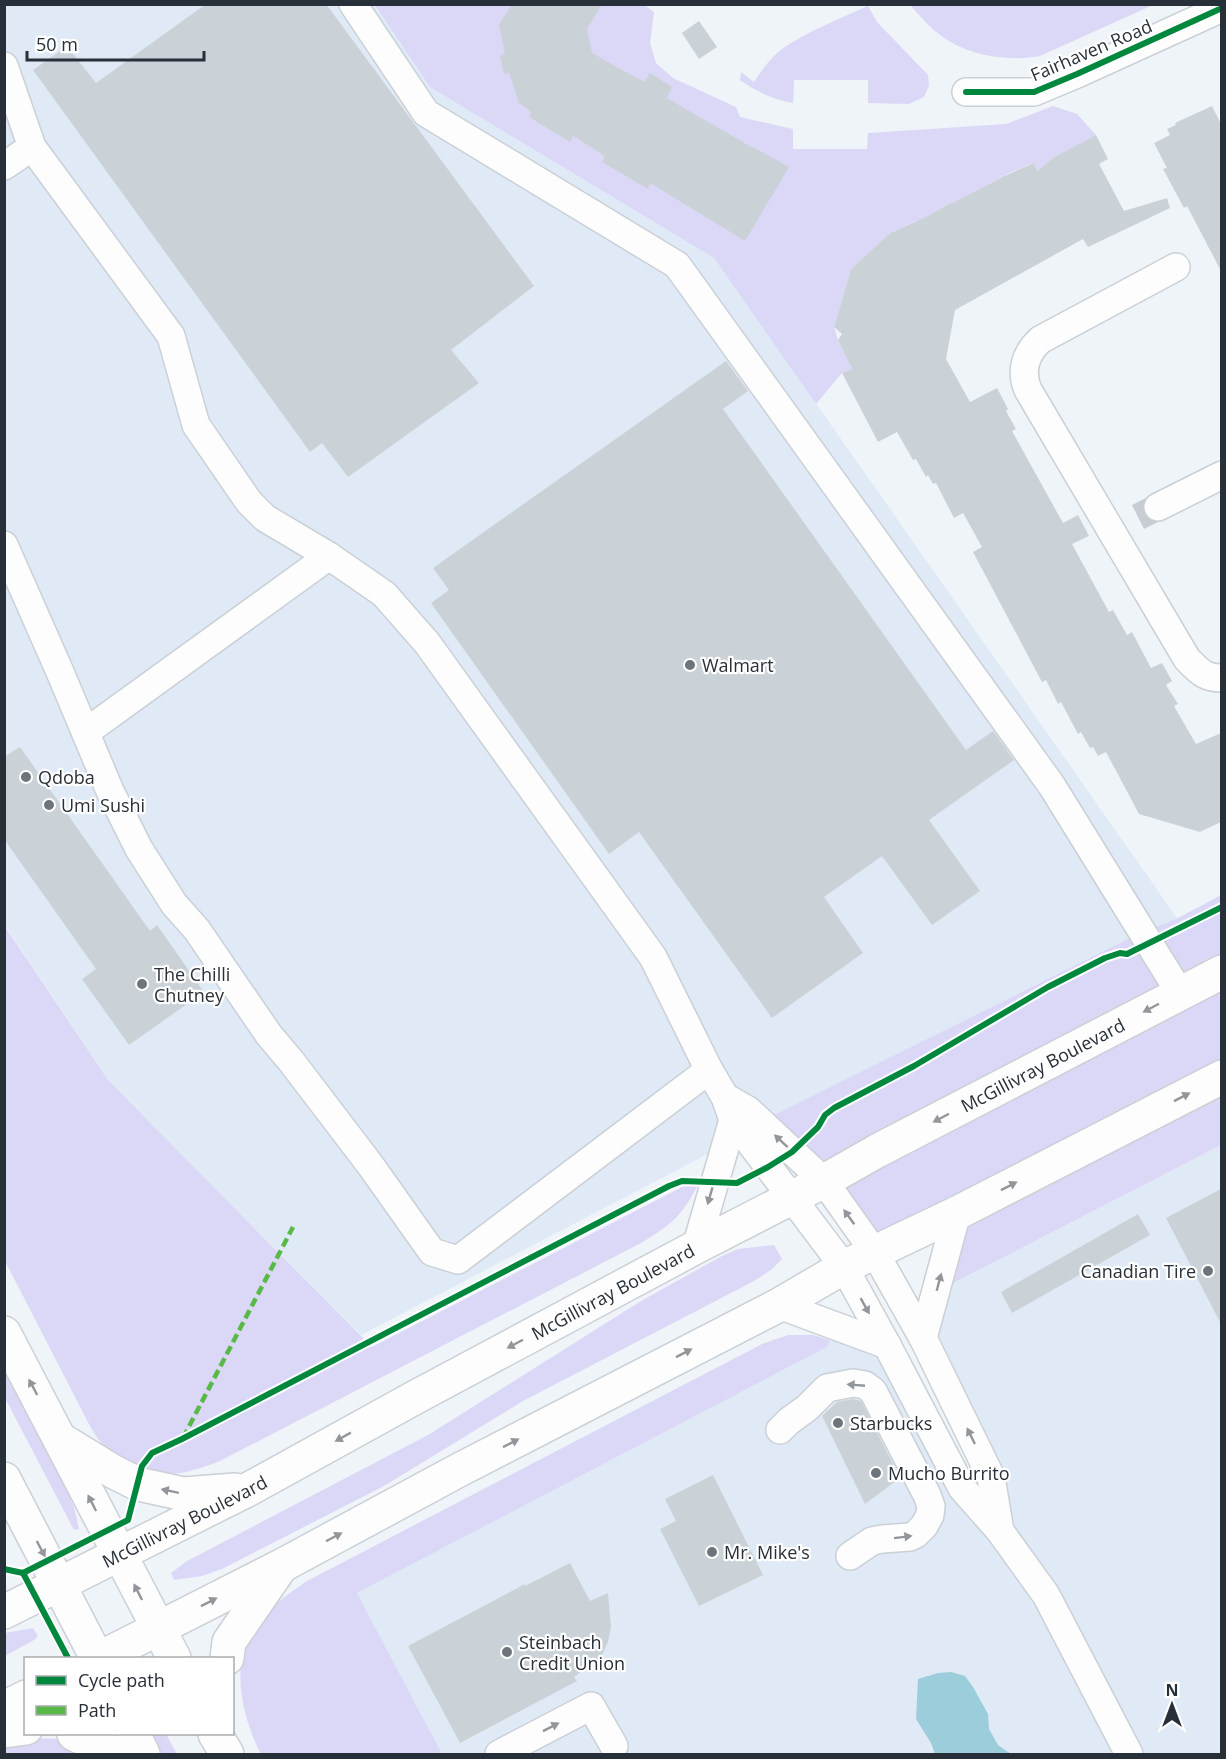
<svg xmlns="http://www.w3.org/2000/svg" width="1226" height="1759" font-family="'Open Sans',sans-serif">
<rect width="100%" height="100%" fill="#eff4f9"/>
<g fill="#dfeaf6">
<path d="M4,5H375L430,87L714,258L1177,918L1142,932L760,1122L725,1145L361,1335L108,1080L5,925Z"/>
<path d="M1221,1145V1754H442L357,1593L827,1347L834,1325L887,1345L999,1530L923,1338L940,1276L953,1284Z"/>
</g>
<g fill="#dad8f6">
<path d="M375,5H644L654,12L650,43L656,63L673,78L736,107L740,117L793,129V149H867L868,133L1006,124L1053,106L1077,114L1096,135L1054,157L1037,171L1033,163L1007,174L972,193L955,212L949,203L930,215L934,223L916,221L890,233L851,269L834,327L838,340L852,369L842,373L816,404L714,258L430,87Z"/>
<path d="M910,5H1153L1040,56C1007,62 967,56 940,35C929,27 919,15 910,5Z"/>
<path d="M868,6L877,22L928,75L929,86L924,97L909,104L868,103V80H794L793,103C772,99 757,92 740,80L741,72L754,82C762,70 770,58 782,49C806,32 841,18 868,6Z"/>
<path d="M1221,895V1145L952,1284L940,1276L957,1214L875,1253L760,1122L1142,932L1178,918Z"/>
<path d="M4,925L108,1080L372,1347L682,1187L693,1184L698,1185C681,1217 673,1223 643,1242L220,1461C197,1470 171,1479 146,1471C139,1469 132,1463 125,1460C106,1448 103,1448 91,1428L5,1261Z"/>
<path d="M774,1245L782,1259L772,1269L756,1280L523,1401L384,1486L222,1569L202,1576L174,1580L171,1573L187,1561L428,1435L641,1301L722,1256L738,1249Z"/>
<path d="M788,1335H813L830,1340L827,1347L357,1593L442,1754H261C242,1718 229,1663 255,1627C269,1607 288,1594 307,1581L762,1344Z"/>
<path d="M4,1367L65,1487L74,1507L79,1529L74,1530L5,1398Z"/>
<path d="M33,1628L38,1636L34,1640L5,1656V1633Z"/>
<path d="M150,1734H166L177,1754H161Z"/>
<path d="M37,1738L58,1739L89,1754H5L4,1743Z"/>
</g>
<path fill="#9bceda" d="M951,1672L965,1676L973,1687L988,1714L989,1729L998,1745L1011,1754H935L931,1743L916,1719L918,1679L938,1673Z"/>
<g fill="#cbd2d7">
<path d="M206,4H326L534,286L451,350L479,383L348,477L322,443L310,452L33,70L67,46L96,83Z"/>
<path d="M512,4H602L587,29L592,53L644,82L650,73L672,87L667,98L753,148V147L789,167L745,241L650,183L648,189L602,162L605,156L573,136L570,142L529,117L531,112L519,103L509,73L504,74L500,56L505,54L499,25Z"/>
<path d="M699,21L717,47L699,59L682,33Z"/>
<path d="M1212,106L1221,124V271L1187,206L1184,208L1163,169L1167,168L1154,143L1170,135L1167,129L1176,125L1175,123Z"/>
<path d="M1096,135L1108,159L1099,164L1124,211L1167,198L1170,208L1088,247L1083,239L955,310L946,359L970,402L997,388L1008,409L1006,411L1016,429L1012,431L1063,523L1078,515L1089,536L1072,544L1109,612L1113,610L1127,635L1132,632L1151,668L1162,663L1172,681L1166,685L1178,704L1174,706L1196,744L1221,733V822L1200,832L1139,814L1106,752L1098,756L1093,747L1090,748L1081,732L1078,734L1061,702L1058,704L1046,680L1042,682L973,552L982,547L963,513L954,518L936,483L933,484L928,475L926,477L916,459L913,460L897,432L878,442L842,373L852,369L838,340L842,334L834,327L851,269L890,233L926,217L950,203L951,204L1004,176L1034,163L1037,171L1054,157Z"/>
<path d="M726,361L748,391L723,409L966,750L993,731L1014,760L929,820L980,891L932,925L882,856L824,897L863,953L772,1018L639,832L609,854L431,603L449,590L433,568Z"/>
<path d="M20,747L150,931L157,925L204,992L129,1045L82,979L96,969L4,839V757Z"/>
<path d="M1221,1189V1324L1166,1218Z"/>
<path d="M1138,1214L1150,1235L1012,1313L1001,1292Z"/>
<path d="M853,1399L861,1401L900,1478L865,1504L822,1416L837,1402Z"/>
<path d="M713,1475L763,1575L699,1606L660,1529L676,1521L665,1499Z"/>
<path d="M570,1563L590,1601L608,1593L611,1627L608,1642L601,1657L574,1677L577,1681L460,1743L408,1646L525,1584V1586Z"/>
</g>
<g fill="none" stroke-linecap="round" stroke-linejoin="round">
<path stroke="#c7cdd2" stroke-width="27" stroke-dasharray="27 14" stroke-linecap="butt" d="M1138,517L1158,507"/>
<defs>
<g id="minor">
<path d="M353,4L426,113L677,265L1052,786L1180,993"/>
<path d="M4,66L32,147L171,336L196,425L249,502L265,518L329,556L384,594L427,643L653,957L709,1070L725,1097L733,1120L844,1267L887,1345L962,1488L1000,1531L1046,1595L1129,1754"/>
<path d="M966,92H1034L1077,74L1222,8"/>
<path d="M4,166L32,147"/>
<path d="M1176,267L1040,340C1025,354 1020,371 1028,390L1187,659C1199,671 1204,678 1222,678"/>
<path d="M1158,507L1222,475"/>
<path d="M4,545L60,672L110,791L139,849L174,904L197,930L269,1035L291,1061L371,1166L432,1252L458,1260L709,1070"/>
<path d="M86,732L329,556"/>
<path d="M725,1097L748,1110L824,1181L875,1253L923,1338L991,1477L1000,1531"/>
<path d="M696,1247L733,1120"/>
<path d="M779,1305L887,1345"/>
<path d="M923,1338L957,1213"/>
<path d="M780,1430L789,1421L807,1408L827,1388L853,1383L865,1385L873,1391L927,1495L931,1506L930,1515L924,1526L916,1534L910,1537L882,1539L872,1541L850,1556"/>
<path d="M499,1754L591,1706L614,1746"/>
</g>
<g id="major">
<path d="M4,1333L174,1658"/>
<path d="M60,1439L114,1472L138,1484L184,1494L235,1490"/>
<path d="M4,1479L97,1658"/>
<path id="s1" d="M4,1612L249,1489L414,1398L696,1247L824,1181L877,1151L1222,972"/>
<path d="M100,1658L283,1565L459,1470L779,1305L844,1267L957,1213L1222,1077"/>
<path d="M227,1658L229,1642L280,1568"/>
<path d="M4,1708L26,1697"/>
<path d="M4,1731L26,1728"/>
<path d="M74,1734L116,1754"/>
<path d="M133,1734L143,1754"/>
<path d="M215,1734L227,1754"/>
</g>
</defs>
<use href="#minor" stroke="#cad0d6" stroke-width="30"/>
<use href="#major" stroke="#cad0d6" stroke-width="36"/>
<use href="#minor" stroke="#fdfdfe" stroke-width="27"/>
<use href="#major" stroke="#fdfdfe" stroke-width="33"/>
<path stroke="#58b947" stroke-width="4.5" stroke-dasharray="9 4.5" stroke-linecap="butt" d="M183,1438L293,1227"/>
<defs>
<g id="cycleway">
<path d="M966,92H1034L1077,74L1222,8"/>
<path d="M4,1569L23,1573L128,1520L142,1466L152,1453L182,1439L669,1186L682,1181L737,1183L768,1167L792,1152L818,1127L825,1115L834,1108L914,1066L1048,987L1105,958L1120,953L1127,954L1222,907"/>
<path d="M23,1573L68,1658"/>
</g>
</defs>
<use href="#cycleway" stroke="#fff" stroke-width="10"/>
<use href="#cycleway" stroke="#00873e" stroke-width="6"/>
</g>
<defs><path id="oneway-solid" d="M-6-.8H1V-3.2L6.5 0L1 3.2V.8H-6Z" transform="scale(1.5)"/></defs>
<g fill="#92969b">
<use href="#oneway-solid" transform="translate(1151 1008) rotate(152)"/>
<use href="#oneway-solid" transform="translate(1182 1097) rotate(-27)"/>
<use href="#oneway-solid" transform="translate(941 1118) rotate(152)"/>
<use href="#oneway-solid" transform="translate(781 1141) rotate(-137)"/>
<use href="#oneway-solid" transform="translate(1009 1186) rotate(-27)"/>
<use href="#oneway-solid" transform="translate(710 1196) rotate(106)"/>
<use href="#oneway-solid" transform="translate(849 1217) rotate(-126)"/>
<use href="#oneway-solid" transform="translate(939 1282) rotate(-75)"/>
<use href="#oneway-solid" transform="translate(865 1306) rotate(61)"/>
<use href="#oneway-solid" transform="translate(515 1344) rotate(152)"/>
<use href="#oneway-solid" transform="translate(684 1353) rotate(-27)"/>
<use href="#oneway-solid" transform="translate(856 1385) rotate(-175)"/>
<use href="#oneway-solid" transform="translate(33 1387) rotate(-118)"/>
<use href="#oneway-solid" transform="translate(971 1436) rotate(-116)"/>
<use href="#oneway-solid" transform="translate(343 1437) rotate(151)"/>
<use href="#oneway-solid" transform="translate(511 1443) rotate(-27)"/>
<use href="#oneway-solid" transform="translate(170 1491) rotate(-168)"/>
<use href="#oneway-solid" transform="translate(92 1503) rotate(-117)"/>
<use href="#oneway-solid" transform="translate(334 1537) rotate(-28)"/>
<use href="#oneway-solid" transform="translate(903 1537) rotate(-7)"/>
<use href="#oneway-solid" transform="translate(41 1549) rotate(62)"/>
<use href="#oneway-solid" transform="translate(138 1592) rotate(-117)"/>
<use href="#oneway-solid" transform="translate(209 1602) rotate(-27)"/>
<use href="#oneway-solid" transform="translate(551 1727) rotate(-27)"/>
</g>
<g fill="#6d747c" stroke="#fff" stroke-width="2">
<circle cx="690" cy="665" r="6"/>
<circle cx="26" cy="777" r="6"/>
<circle cx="49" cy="805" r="6"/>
<circle cx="142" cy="984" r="6"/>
<circle cx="1208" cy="1271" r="6"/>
<circle cx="838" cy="1423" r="6"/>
<circle cx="876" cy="1473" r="6"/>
<circle cx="712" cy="1552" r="6"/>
<circle cx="507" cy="1652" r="6"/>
</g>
<g text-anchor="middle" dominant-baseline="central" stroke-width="4.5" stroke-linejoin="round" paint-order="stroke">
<g font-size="18" fill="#272f38" stroke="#fff">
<text transform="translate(1091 50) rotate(-23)">Fairhaven Road</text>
<text stroke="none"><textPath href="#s1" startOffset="1174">McGillivray Boulevard</textPath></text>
<text stroke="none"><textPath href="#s1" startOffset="688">McGillivray Boulevard</textPath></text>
<text stroke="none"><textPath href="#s1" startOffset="202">McGillivray Boulevard</textPath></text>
</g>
<g font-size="18" fill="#272f38" stroke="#fff" text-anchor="start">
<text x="702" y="665">Walmart</text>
<text x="38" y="777">Qdoba</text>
<text x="61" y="805">Umi Sushi</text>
<text x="154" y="974">The Chilli<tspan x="154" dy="21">Chutney</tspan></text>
<text x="1196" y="1271" text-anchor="end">Canadian Tire</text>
<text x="850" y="1423">Starbucks</text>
<text x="888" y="1473">Mucho Burrito</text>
<text x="724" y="1552">Mr. Mike's</text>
<text x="519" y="1642">Steinbach<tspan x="519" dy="21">Credit Union</tspan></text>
</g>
</g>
<rect width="1226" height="1759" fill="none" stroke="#272f38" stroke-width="12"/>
<rect x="24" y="1657" width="210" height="78" fill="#ffffff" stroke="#a9acaf" stroke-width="1.5"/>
<rect x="36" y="1676" width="30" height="9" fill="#00873e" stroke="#a9acaf" stroke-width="1.5"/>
<text x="78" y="1687" font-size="18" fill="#272f38">Cycle path</text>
<rect x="36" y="1706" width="30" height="9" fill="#58b947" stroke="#a9acaf" stroke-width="1.5"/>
<text x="78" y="1717" font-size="18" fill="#272f38">Path</text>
<g transform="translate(1172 1705)" stroke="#ffffff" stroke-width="4.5" paint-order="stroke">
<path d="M0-4.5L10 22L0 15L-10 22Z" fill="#272f38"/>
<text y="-9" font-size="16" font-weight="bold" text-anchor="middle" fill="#272f38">N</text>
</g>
<path d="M27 51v9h177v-9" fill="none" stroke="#272f38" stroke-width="3"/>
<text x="36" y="51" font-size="18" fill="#272f38" stroke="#ffffff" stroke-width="4.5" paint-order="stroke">50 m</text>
</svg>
